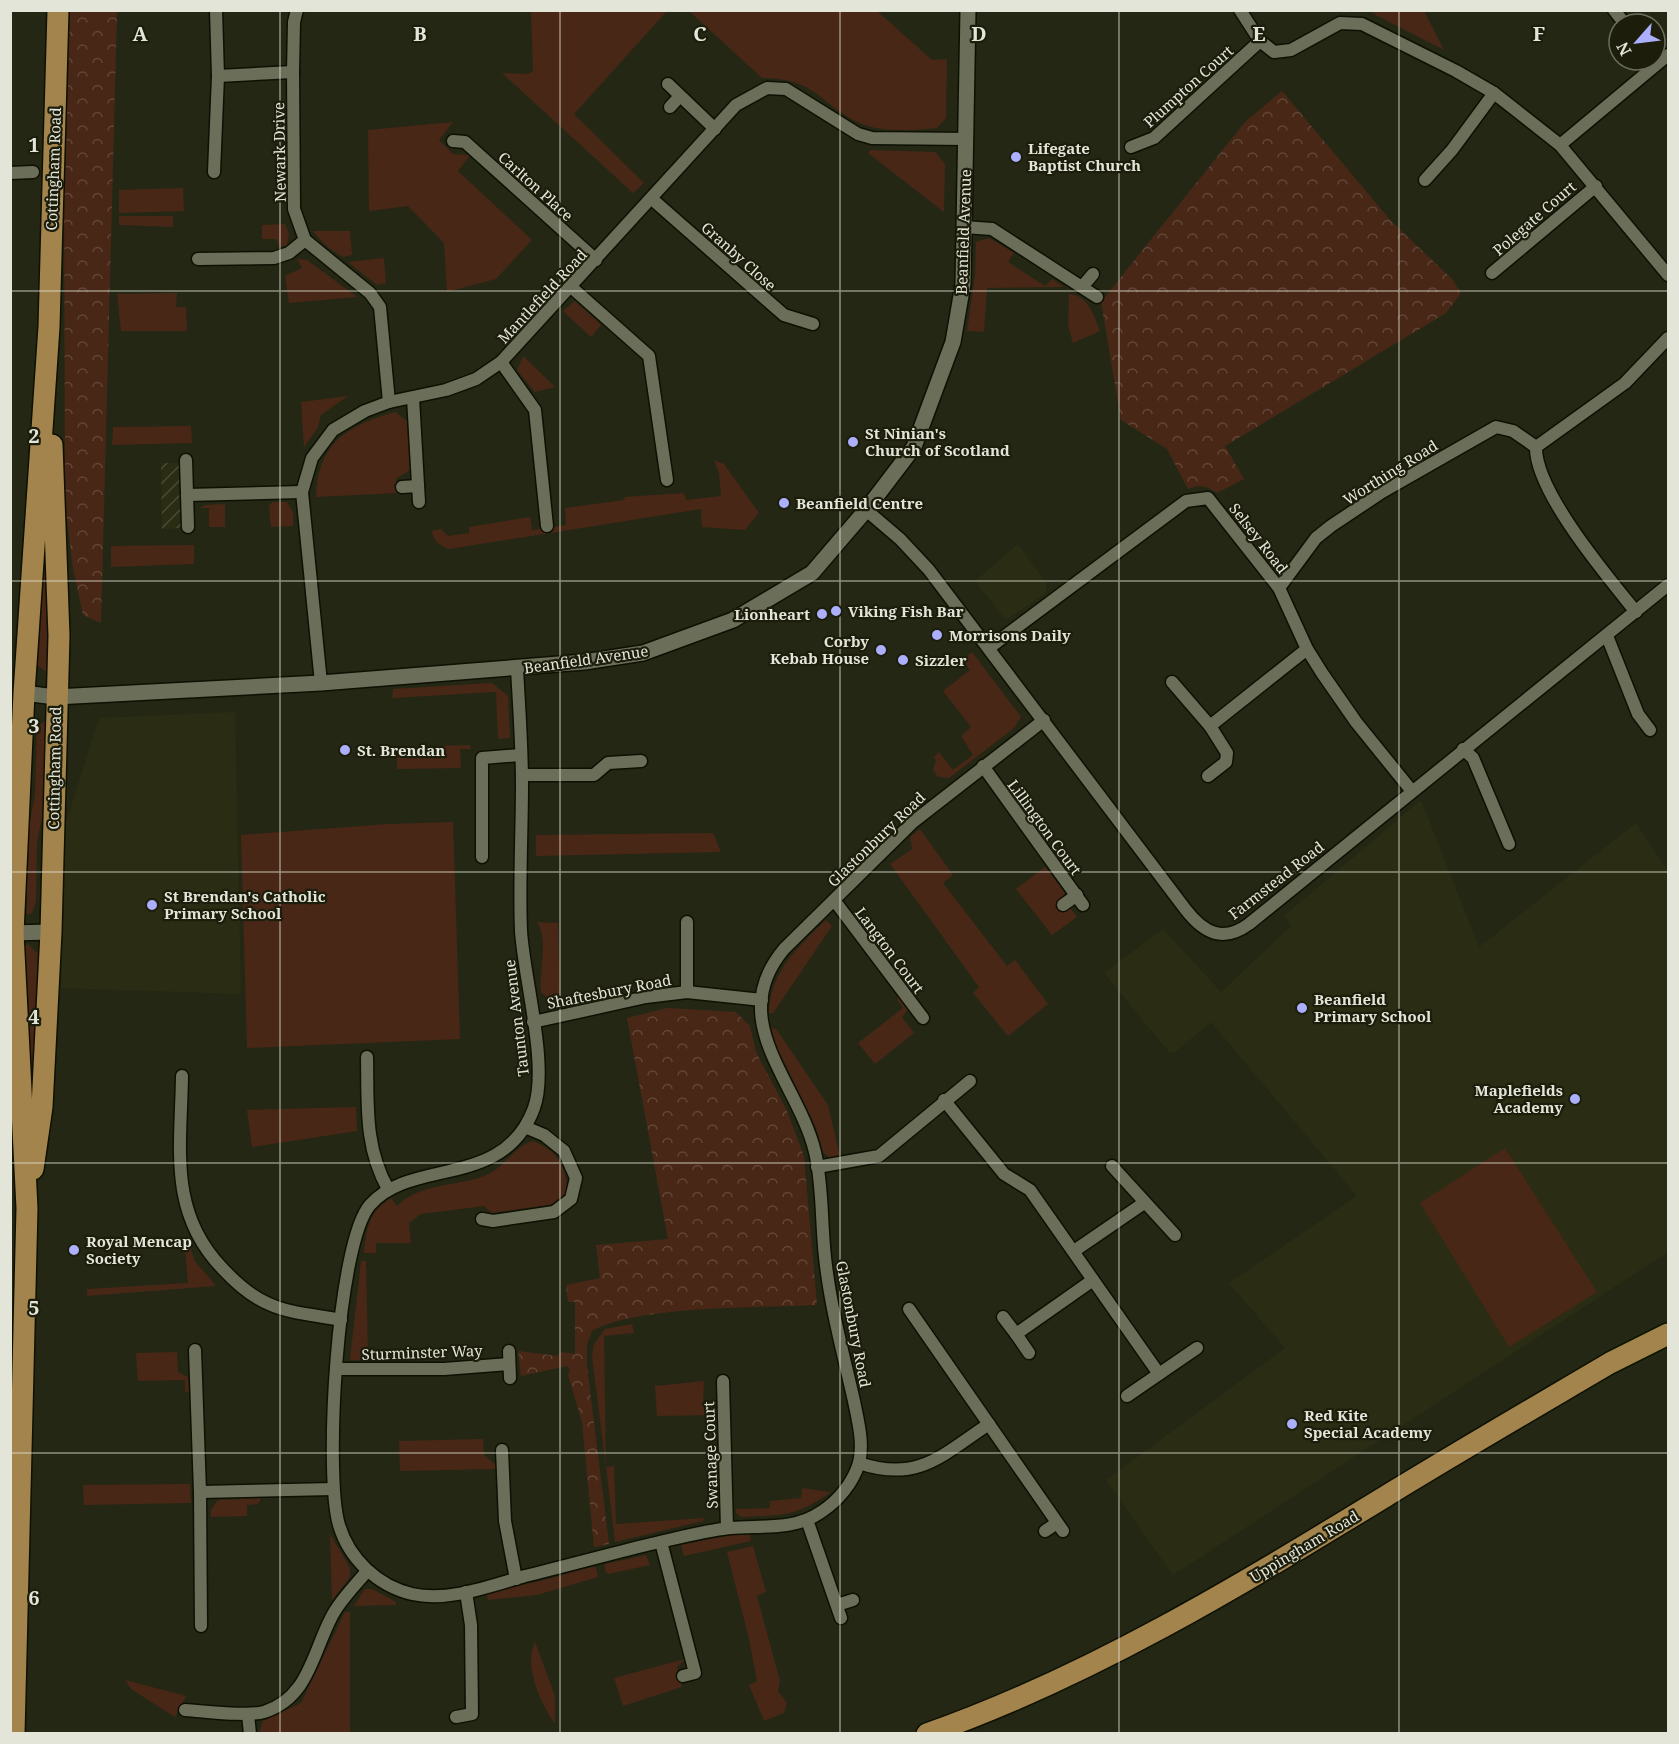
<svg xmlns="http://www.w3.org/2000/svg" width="1679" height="1744" font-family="'Noto Serif',serif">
<defs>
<pattern id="industrial-furrows" width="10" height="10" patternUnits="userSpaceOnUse" patternTransform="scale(1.5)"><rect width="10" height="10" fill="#2a2d13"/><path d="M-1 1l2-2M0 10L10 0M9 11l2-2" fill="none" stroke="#494b35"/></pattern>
<pattern id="forest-crowns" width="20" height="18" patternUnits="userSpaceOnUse" patternTransform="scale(1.5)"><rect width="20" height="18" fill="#482716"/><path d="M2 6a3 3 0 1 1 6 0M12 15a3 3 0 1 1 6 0" fill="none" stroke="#624637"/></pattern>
</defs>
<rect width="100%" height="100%" fill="#252715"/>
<g fill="#2a2d13">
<path d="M1018,544L1046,583V593L1006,620L975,581Z"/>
<path d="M235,712L241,994L61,988L66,823L99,718Z"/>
<path d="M1421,800L1479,947L1636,823L1668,871V1252L1173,1575L1106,1480L1285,1348L1229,1283L1357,1196L1211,1022L1174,1053L1169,1052L1104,973L1163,929L1221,992L1291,926L1284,916Z"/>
</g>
<path fill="url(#industrial-furrows)" d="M161,463H180L181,528L162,529Z"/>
<g fill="#482716">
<path d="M531,11H667L574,114L644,183L633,193L502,73L528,74L533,71Z"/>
<path d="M689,11H877L932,60L947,59L946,118L937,128C914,130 884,133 862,124C820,106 818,78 762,78Z"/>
<path d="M1381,11H1424L1444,50L1372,13Z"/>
<path d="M453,122L439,140L453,154L470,155L458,171L532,240L496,279L447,292L444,243L408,206L369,211L368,130Z"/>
<path d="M870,150L935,152L945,164L944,212L868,153Z"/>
<path d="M183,188L184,211L119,213V190Z"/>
<path d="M119,216H173V227L119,225Z"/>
<path d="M285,224L289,234L287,245L280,247L276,239H262V225Z"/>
<path d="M313,231H350L352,255L343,257C331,250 321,242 313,231Z"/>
<path d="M989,238L1014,253L1008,262L1045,286L1052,279L1064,287L987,288L984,332L967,331L975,276L976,242Z"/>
<path d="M384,258L386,283L377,285L348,262Z"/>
<path d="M297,259L307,260L357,297L289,303L285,276L302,268Z"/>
<path d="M177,293L176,307H186L187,331H121L117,294Z"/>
<path d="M1069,294C1088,295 1094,316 1100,331L1073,343L1068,325Z"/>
<path d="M575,301L601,325L591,337L563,311Z"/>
<path d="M523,356L555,387L535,392L517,370Z"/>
<path d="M348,396L321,415L318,427L304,447L301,402Z"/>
<path d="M395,412L407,421L410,470L396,479L397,493L316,497C317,444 348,425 395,412Z"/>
<path d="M191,426L192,443L112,445L113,427Z"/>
<path d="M714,460L724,464L759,513L745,530L702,527L701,509L449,549C440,546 433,541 432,531L441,529L448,536L469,533V527L530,517L532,530L566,525L565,508L624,500L625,497L684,493L686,500L721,496L719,473Z"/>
<path d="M44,463L49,550V670L45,671L33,661Z"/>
<path d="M272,502H287L293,512V526L271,527L269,506Z"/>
<path d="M225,504V527H209V508H200L205,505Z"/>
<path d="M194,545V564L111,567V546Z"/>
<path d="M972,652L1021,717L1014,728L949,778L938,777L933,770L936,760L934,757L939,752L953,770L973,755L961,736L971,727L943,691L970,670L963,660Z"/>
<path d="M492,683L508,696L510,738L498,739L496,692L392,698L393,689Z"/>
<path d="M46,720L48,724L45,804L37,841L36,901L32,913L27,915V836L35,796L37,727Z"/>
<path d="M470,745L471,749H460L461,768L397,769V747Z"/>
<path d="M453,822L460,1039L247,1048L241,835L388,824Z"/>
<path d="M920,829L953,875L943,883L1007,966L1015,960L1048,1004L1008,1036L973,993L979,987L890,864L912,849L910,837Z"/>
<path d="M713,833L721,852L536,856V835Z"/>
<path d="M1045,867L1065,893L1060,901L1065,910L1070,908L1077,917L1052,935L1016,889Z"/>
<path d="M826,920L832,926L773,1013H769C770,972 798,947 826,920Z"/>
<path d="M537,922L558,923L560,1003H553L541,992C539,971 549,942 537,922Z"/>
<path d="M28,944L39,955L41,966L30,1094L24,947Z"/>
<path d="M901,995L909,1008L902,1017L914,1033L875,1064L858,1043L903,1008L897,999Z"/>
<path d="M771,1028L776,1029L828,1105L840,1157L830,1158L823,1152L816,1128L772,1038Z"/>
<path d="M356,1107L357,1131L252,1147L247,1110Z"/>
<path d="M533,1141C560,1153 565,1165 568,1194L553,1204L492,1213L484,1206L421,1214L409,1223L411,1243H376V1253H364C366,1230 369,1211 391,1198L397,1206C420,1183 455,1187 484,1176C504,1169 514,1146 533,1141Z"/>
<path d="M1505,1148L1597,1292L1509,1347L1420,1203Z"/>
<path d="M185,1249H191L194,1260L216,1286L87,1296V1289L188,1283Z"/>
<path d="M361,1261H366L368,1357L398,1359L397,1361L350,1360Z"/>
<path d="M632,1324L634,1333L604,1336L606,1466L592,1357L594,1344L605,1329Z"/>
<path d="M177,1352L178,1372L188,1377L189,1392H185V1380L138,1381L136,1353Z"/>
<path d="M704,1381L703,1402L715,1405L714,1415L657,1416L655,1386Z"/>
<path d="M483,1439L484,1455L498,1467L495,1469L400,1471L399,1441Z"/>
<path d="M614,1466L616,1524L704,1518L703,1521L615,1542L606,1467Z"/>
<path d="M190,1484L191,1503L84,1505L83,1485Z"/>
<path d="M802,1488L831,1492C795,1517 784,1515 742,1517L736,1513V1509L770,1508V1501L801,1498Z"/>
<path d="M261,1498L258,1504L247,1505V1516L211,1517V1510L218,1500Z"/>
<path d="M330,1534L350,1568V1577L332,1600Z"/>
<path d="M731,1535H750L751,1541L684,1556L681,1545Z"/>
<path d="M753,1546L766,1592L757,1596L780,1681L778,1691L787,1703L784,1713L764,1721L749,1685L757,1681L749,1639L727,1552Z"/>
<path d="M646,1555L650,1565L608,1574L605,1571V1564Z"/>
<path d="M591,1567H596L598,1577L537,1595L488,1600L486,1592L541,1581Z"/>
<path d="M365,1589H372L396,1602V1605L354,1606Z"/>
<path d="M345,1612H350V1733H259L263,1721L301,1703Z"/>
<path d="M535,1642L555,1696V1724C541,1704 523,1666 535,1642Z"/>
<path d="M685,1659L677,1667L682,1687L623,1706L614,1678Z"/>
<path d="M125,1680L186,1696L175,1717L131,1689Z"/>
</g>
<g fill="url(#forest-crowns)">
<path d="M70,11H117L101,623L83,615L73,569L65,501L64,171Z"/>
<path d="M1282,91L1391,221L1452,279L1461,293L1446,313L1225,446L1244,479L1217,493C1207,486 1200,484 1188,489L1167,449L1121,420L1101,302L1245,122Z"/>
<path d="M667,1008L736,1012L750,1026L756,1052L787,1111L804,1156L817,1305C761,1308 637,1305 592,1331L587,1344V1366L609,1544L594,1547L582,1422L568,1375L570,1370L567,1366L521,1376L518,1351L557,1356L561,1352L575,1354V1302H568L566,1285L600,1278L596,1245L668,1239L627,1018Z"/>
</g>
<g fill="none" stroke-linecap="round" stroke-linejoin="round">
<defs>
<g id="minor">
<path d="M216,10L218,76"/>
<path d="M297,10L294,22L293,72L294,209L305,240L370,293L380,307L389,402"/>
<path d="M1240,10L1260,41L1274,52L1291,50L1340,23L1362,24L1456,71L1494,93L1560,145L1668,275"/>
<path d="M1614,10L1625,24"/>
<path d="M668,84L715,129"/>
<path d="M670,107L680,96"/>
<path d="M453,141L465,142L596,260"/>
<path d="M1560,145L1668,55"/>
<path d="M1131,147L1154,138L1260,41"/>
<path d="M214,172L218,76L293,72"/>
<path d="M10,173L33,172"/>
<path d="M1425,180L1452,150L1494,93"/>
<path d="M652,199L784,315L813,324"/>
<path d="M964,227L992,229L1097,297"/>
<path d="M198,259L274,258L289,253L305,240"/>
<path d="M1492,273L1596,186"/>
<path d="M570,286L649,356L667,480"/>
<path d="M1082,287L1093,274"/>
<path d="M501,362L535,410L547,526"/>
<path d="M413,398L419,502"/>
<path d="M186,460L188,527"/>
<path d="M402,487L418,486"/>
<path d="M187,495L302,492"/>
<path d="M866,510L900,539L929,570L1186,910C1204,933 1223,943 1249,924L1668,585"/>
<path d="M1279,588L1316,538L1331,526L1382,492L1496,427L1513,431L1536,447"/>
<path d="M1636,612C1607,576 1535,491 1536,447L1625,383L1668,338"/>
<path d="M1607,636L1638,714L1650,730"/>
<path d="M989,648L1186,501L1208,498L1279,588L1307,649L1322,673L1356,722L1411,790"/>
<path d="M517,668C519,707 522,745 522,784C522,833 519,882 521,931C524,979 549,1066 534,1108C504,1190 412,1157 370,1205C337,1243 324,1475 339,1525C349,1559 378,1586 412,1594C449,1602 490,1586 525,1576C566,1566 606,1555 647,1545C674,1539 702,1531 730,1528C761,1525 794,1531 821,1512C838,1501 853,1483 859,1463C864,1443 858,1421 854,1401C843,1353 830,1305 825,1257C821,1222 823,1186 815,1152C798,1081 724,1021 784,949L913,822L1044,720"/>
<path d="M1172,682L1210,726"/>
<path d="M321,683L302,492L312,458L333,430L365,411L389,402L446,390L476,379L501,362L736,105L767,88L786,89L858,134L872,138L967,139"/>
<path d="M1463,749L1473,758L1509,844"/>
<path d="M983,766L1083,905"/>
<path d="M522,775H594L608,763L641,761"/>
<path d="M1208,776L1226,762L1227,753L1210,726L1307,649"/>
<path d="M482,857V758L521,755"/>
<path d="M834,900L923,1018"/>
<path d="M1063,905L1077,895"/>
<path d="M687,992V922"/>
<path d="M533,1022L646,997L687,992L762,1000"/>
<path d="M367,1057C368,1104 364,1146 388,1189"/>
<path d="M182,1076C181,1147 168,1212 222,1268C235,1282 252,1297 269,1304C291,1314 318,1315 341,1320"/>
<path d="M944,1100L1004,1174L1030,1190L1159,1374L1127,1396"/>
<path d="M1112,1166L1175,1235"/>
<path d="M817,1167L879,1156L970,1081"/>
<path d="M482,1219L493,1221L554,1212L571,1199L576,1178L564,1151L544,1135L525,1127"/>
<path d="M1074,1251L1144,1203"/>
<path d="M909,1309L1063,1531"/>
<path d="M1003,1317L1016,1334"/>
<path d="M195,1350L200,1492L333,1489"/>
<path d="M509,1351L510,1378"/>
<path d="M1029,1353L1016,1334L1093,1280"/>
<path d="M336,1369H444L509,1364"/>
<path d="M1159,1374L1197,1348"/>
<path d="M723,1381L727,1528"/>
<path d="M502,1450L505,1521L516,1579"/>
<path d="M859,1463C918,1483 942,1455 989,1424"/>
<path d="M200,1492L201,1626"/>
<path d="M807,1520L841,1618"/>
<path d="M1045,1531L1057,1523"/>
<path d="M661,1542L695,1673L683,1676"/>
<path d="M837,1605L853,1600"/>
<path d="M185,1710C204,1711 247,1717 264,1712C308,1698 312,1655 331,1618C339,1601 355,1586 367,1571"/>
<path d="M248,1714L250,1734"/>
<path d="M456,1717L472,1714L471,1625L466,1592"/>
</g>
<g id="tertiary">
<path d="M24,693L55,697L321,683L584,662L643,653L733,620L812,573L866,510L914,447L953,342L963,284L968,10"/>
<path d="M10,933L51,932"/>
</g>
<g id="trunk">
<path d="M33,1169L42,1107L51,932L59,636L52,445"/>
<path d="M14,1734L27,1208L13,933L24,693L49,327L58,10"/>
<path d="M927,1734C1092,1676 1242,1584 1391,1493C1463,1449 1537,1406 1610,1363L1668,1334"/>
</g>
</defs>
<use href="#minor" stroke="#0e1002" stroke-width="15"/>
<use href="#tertiary" stroke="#0e1002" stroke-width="18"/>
<use href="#trunk" stroke="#0e1002" stroke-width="24"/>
<use href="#minor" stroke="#6b6e59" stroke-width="12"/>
<use href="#tertiary" stroke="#6b6e59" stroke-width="15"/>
<use href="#trunk" stroke="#a2844c" stroke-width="21"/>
</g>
<path fill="none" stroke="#e3e5d9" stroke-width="1.5" stroke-opacity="0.55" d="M280,10V1734M560,10V1734M840,10V1734M1119,10V1734M1399,10V1734M10,291H1668M10,581H1668M10,872H1668M10,1163H1668M10,1453H1668"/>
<g fill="#acaffb" stroke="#1c1d0b" stroke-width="2">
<circle cx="1016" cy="157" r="6"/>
<circle cx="853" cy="442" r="6"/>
<circle cx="784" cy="503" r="6"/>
<circle cx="836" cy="611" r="6"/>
<circle cx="822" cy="614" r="6"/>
<circle cx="937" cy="635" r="6"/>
<circle cx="881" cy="650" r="6"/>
<circle cx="903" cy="660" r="6"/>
<circle cx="345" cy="750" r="6"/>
<circle cx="152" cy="905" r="6"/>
<circle cx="1302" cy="1008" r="6"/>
<circle cx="1575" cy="1099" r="6"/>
<circle cx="74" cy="1250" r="6"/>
<circle cx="1292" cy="1424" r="6"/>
</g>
<g text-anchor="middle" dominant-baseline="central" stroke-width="4.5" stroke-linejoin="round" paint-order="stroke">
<g font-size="15" fill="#e3e5d9" stroke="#1c1d0b">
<text transform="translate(1188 86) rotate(-42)">Plumpton Court</text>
<text transform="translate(279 152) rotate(-91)">Newark Drive</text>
<text transform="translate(53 169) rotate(-88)">Cottingham Road</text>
<text transform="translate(536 186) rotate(42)">Carlton Place</text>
<text transform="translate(1534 218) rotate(-41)">Polegate Court</text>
<text transform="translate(963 232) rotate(-88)">Beanfield Avenue</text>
<text transform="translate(739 256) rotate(42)">Granby Close</text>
<text transform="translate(542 296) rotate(-47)">Mantlefield Road</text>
<text transform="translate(1390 472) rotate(-32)">Worthing Road</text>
<text transform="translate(1259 538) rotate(52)">Selsey Road</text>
<text transform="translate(586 659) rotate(-8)">Beanfield Avenue</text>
<text transform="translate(54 768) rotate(-89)">Cottingham Road</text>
<text transform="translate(1045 827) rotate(54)">Lillington Court</text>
<text transform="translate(876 839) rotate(-44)">Glastonbury Road</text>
<text transform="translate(1276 880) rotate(-38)">Farmstead Road</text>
<text transform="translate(890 950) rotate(53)">Langton Court</text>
<text transform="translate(609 991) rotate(-11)">Shaftesbury Road</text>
<text transform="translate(516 1018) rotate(-97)">Taunton Avenue</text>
<text transform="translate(854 1324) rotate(79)">Glastonbury Road</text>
<text transform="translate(422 1352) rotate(-2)">Sturminster Way</text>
<text transform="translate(710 1455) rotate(-92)">Swanage Court</text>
<text transform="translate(1304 1546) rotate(-31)">Uppingham Road</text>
</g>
<g font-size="15" font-weight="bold" fill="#e3e5d9" stroke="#1c1d0b" text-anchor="start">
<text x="1028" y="148">Lifegate<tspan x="1028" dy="17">Baptist Church</tspan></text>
<text x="865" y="433">St Ninian's<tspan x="865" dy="17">Church of Scotland</tspan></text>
<text x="796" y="503">Beanfield Centre</text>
<text x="848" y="611">Viking Fish Bar</text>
<text x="810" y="614" text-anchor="end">Lionheart</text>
<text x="949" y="635">Morrisons Daily</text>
<text x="869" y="641" text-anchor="end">Corby<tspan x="869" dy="17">Kebab House</tspan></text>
<text x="915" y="660">Sizzler</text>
<text x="357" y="750">St. Brendan</text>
<text x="164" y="896">St Brendan's Catholic<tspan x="164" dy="17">Primary School</tspan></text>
<text x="1314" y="999">Beanfield<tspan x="1314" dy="17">Primary School</tspan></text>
<text x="1563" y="1090" text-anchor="end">Maplefields<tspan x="1563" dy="17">Academy</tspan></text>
<text x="86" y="1241">Royal Mencap<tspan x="86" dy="17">Society</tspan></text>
<text x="1304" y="1415">Red Kite<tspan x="1304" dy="17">Special Academy</tspan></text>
</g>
</g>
<g font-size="20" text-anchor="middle" font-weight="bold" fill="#e3e5d9" stroke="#1c1d0b" stroke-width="4.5" stroke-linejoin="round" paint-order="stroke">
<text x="140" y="41">A</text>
<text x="420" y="41">B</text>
<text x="700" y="41">C</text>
<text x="979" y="41">D</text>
<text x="1259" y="41">E</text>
<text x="1539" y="41">F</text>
<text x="34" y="152">1</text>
<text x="34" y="443">2</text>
<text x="34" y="733">3</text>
<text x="34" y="1024">4</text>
<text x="34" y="1315">5</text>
<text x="34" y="1605">6</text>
</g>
<rect width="1679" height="1744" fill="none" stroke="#e3e5d9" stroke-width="24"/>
<g transform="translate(1637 42) rotate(242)"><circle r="28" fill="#1c1d0b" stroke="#6c6d5d" stroke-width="1.5"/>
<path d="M0-4.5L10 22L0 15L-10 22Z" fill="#acaffb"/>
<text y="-9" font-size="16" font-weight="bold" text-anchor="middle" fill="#e3e5d9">N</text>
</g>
</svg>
